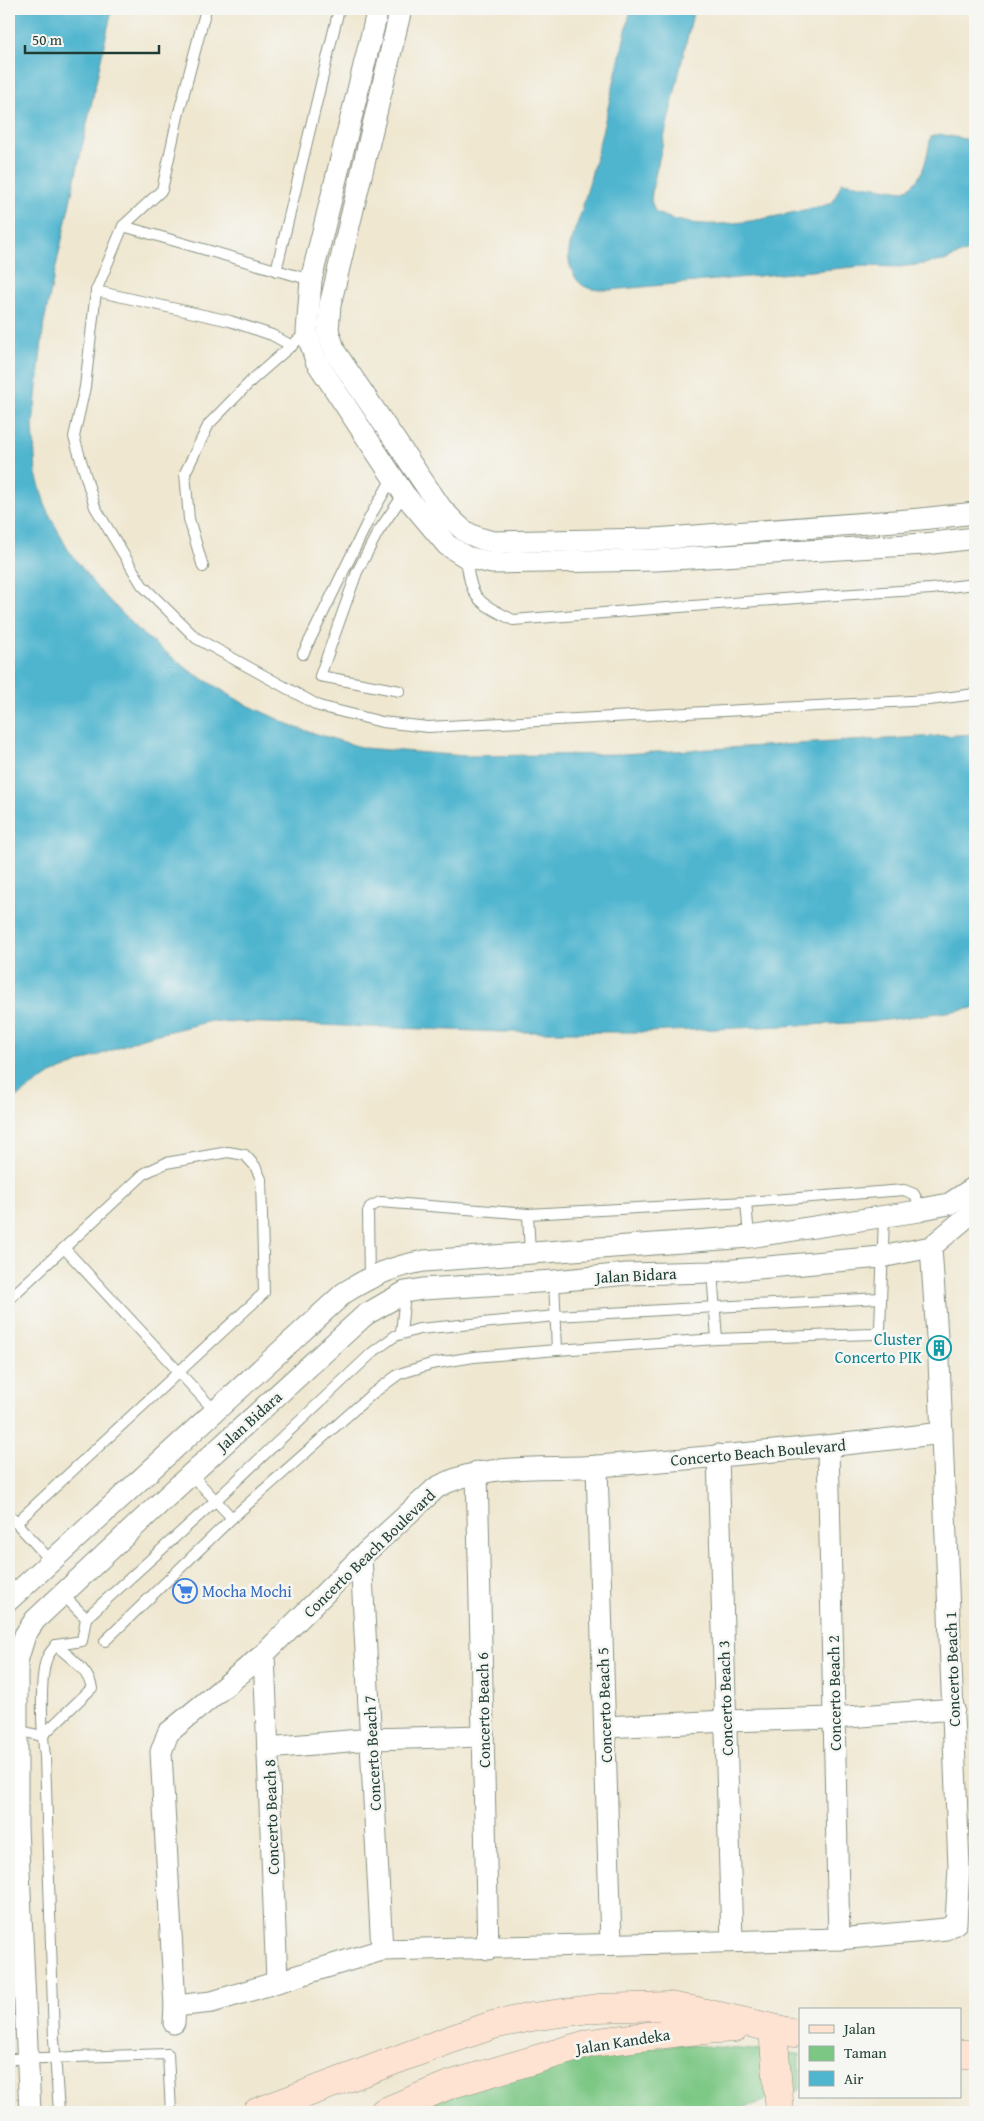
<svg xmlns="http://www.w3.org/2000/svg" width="984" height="2121" font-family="'Gentium Book Plus',serif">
<rect width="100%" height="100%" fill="#f6f6f2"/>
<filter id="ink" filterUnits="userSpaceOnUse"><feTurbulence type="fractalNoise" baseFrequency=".02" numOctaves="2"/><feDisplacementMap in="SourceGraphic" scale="10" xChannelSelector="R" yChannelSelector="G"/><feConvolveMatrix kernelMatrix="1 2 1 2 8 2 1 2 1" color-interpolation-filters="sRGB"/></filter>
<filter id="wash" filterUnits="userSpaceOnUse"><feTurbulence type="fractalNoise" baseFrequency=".0096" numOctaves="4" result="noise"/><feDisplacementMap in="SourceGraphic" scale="20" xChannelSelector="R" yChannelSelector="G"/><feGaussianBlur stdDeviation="1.12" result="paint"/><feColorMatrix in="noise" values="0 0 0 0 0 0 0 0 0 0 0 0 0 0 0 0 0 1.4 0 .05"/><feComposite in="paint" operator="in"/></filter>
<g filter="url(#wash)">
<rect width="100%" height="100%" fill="#efe7d0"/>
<path fill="#7cc784" stroke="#4e825c" d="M680,2044L800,2054V2090L730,2112H401L563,2058Z"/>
<g fill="#50b5cf" stroke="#387982">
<path d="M9,9H112L44,322L33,425L36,474L46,508L67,548L97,588L146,637L190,671L243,703L297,728L364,748L465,756L621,754L975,734V1008L872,1022L647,1032H503L211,1021L142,1038L51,1074L9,1102Z"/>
<path d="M631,9H694L653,185L651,200L655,212C705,238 775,216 826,205L833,202L842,182L903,191C925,181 926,158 931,137L939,134L975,141V248L944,261L900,267L864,266L610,290C588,290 578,289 570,265C565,250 576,228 581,213C600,146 615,77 631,9Z"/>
</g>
</g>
<g filter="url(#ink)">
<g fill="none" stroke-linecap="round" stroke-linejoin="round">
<defs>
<g id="service">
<path d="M206,9L178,116L162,190L123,226L96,291L85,387L74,437L95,507L142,585L196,638L319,706L382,722L428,727L929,700L975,694"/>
<path d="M123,226L311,280"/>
<path d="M276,271L339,9"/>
<path d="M96,291L230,321L272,335L292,346"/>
<path d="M466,557C471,601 477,601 513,620L822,596L931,589L975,584"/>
<path d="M203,567L189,519L185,473L209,424L253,379L307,332"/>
<path d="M303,654L371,515L393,477"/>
<path d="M400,691L320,676L357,572L378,532L404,494"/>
<path d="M746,1202L749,1237"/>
<path d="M528,1214L530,1253"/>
<path d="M64,1248L214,1410"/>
<path d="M712,1272L717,1339"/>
<path d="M369,1278L368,1212L370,1207L380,1202L528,1214L746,1202L904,1190L914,1194L922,1209"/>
<path d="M554,1281L557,1350"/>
<path d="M9,1299L145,1173L166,1163L228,1152L245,1155L255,1166L261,1179L264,1293L16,1523"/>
<path d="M401,1334L405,1293"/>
<path d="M191,1474L232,1518"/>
<path d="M9,1515L51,1561"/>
<path d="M62,1594L86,1618"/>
<path d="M105,1641L232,1518L372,1394L399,1374L431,1364L474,1357L557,1350L717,1339L873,1334L880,1329L884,1217"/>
<path d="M17,1730L42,1736"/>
<path d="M42,1736L92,1688C88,1669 70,1658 56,1645"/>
<path d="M13,2059L168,2054L171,2112"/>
<path d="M59,2112L54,2039L45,1756C42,1735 39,1677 47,1658C49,1653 53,1649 56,1645L82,1641L86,1618L215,1501L373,1352L395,1336L419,1329L556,1316L880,1298"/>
</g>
<g id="minor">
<path d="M378,9L311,280L307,332L316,361L404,494L447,545L466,557L492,563L656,560L925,544L975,538"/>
<path d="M401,9L330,305L328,330L335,352L441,508C461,529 465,536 494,542L655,539L921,519L975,513"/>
<path d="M931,1247L937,1337"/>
<path d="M828,1447L839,1939"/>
<path d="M718,1455L732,1941"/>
<path d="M597,1466L611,1944"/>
<path d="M477,1472L488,1949"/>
<path d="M361,1557L382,1950"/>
<path d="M9,1600L344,1293C373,1275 391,1267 424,1261L749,1237L919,1211L922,1209L949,1204L975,1187"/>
<path d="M264,1654L277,1981"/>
<path d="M605,1727L726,1721L834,1718L954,1709"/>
<path d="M268,1748L371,1739L483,1736"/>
<path d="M175,2006L212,2002L382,1950L839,1939L946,1929L956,1923L959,1867L939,1360"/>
<path d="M174,2023L175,2006L161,1752L168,1733L264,1654L361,1557L436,1488C480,1462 548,1470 599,1466C714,1457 828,1447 942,1433"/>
<path d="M30,2112L17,1827V1661L25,1635L35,1620L191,1474L365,1315L405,1292L423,1289L554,1281L627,1274L712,1272L881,1257L931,1247L975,1210"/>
</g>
<g id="secondary">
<path d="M773,2030L780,2112"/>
<path d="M960,2054H975"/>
<path d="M257,2112L452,2039L493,2025L532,2017L598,2008L669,2006L692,2010L795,2033"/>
<path d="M384,2112L449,2085L591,2043L689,2031L735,2028"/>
</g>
</defs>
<use href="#service" stroke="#879282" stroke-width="12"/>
<use href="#minor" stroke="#879282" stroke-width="23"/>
<use href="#secondary" stroke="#879282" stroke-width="29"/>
<use href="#service" stroke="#fff" stroke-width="10"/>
<use href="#minor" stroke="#fff" stroke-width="21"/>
<use href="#secondary" stroke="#fee3d2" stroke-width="28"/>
</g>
</g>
<defs>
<symbol id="building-ring" viewBox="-11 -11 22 22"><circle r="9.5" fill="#f6f6f2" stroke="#0f9aa8" stroke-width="1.5"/><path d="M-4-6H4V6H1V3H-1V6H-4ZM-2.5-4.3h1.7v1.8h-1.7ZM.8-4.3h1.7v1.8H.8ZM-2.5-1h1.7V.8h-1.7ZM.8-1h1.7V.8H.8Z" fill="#0f9aa8"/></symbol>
<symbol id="supermarket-ring" viewBox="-11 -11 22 22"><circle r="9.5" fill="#f6f6f2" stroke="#3f7fe0" stroke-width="1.5"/><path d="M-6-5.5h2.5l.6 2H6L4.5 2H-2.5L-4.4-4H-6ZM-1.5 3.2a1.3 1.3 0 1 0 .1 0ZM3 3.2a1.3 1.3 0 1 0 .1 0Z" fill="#3f7fe0"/></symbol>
</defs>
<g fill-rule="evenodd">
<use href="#building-ring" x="925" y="1334" width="28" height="28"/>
<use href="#supermarket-ring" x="171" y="1577" width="28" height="28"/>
</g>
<g text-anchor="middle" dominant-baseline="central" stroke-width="5" stroke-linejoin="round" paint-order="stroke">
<g font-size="16" fill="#1f3d34" stroke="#f6f6f2">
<text transform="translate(636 1275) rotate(-3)">Jalan Bidara</text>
<text transform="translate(249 1421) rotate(-42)">Jalan Bidara</text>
<text transform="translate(758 1452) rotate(-5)">Concerto Beach Boulevard</text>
<text transform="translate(369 1553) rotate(-44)">Concerto Beach Boulevard</text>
<text transform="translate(952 1669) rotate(-92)">Concerto Beach 1</text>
<text transform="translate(834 1693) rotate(-91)">Concerto Beach 2</text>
<text transform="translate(725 1698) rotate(-92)">Concerto Beach 3</text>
<text transform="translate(604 1705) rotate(-92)">Concerto Beach 5</text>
<text transform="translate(483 1710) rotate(-91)">Concerto Beach 6</text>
<text transform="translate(372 1753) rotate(-93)">Concerto Beach 7</text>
<text transform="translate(271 1817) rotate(-92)">Concerto Beach 8</text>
<text transform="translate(623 2041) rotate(-9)">Jalan Kandeka</text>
</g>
<g font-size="16" fill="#0d838f" stroke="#f6f6f2" text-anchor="end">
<text x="922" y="1339">Cluster<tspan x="922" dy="18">Concerto PIK</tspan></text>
</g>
<g font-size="16" fill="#366cbe" stroke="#f6f6f2" text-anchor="start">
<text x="202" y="1591">Mocha Mochi</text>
</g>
</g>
<rect width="984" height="2121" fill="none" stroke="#f6f6f2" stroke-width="30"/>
<rect x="799" y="2008" width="162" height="90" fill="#f6f6f2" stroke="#a0aca6"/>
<rect x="809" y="2025" width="25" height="8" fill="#fee3d2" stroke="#a0aca6"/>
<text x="844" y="2034" font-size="15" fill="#1f3d34">Jalan</text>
<rect x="809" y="2046" width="25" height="15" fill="#7cc784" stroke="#a0aca6"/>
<text x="844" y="2058" font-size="15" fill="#1f3d34">Taman</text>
<rect x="809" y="2071" width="25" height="15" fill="#50b5cf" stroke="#a0aca6"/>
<text x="844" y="2084" font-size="15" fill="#1f3d34">Air</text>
<path d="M25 45v8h134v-8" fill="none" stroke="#1f3d34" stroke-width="2.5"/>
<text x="32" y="45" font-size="15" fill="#1f3d34" stroke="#f6f6f2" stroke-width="4" paint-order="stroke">50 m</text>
</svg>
